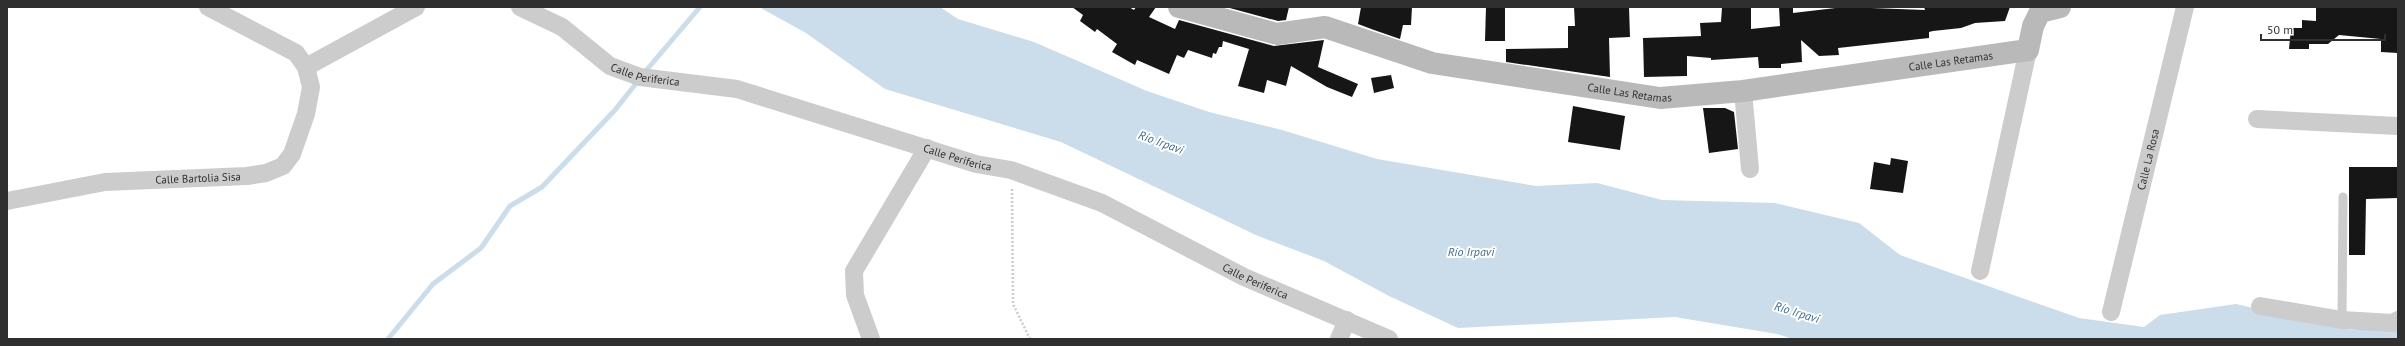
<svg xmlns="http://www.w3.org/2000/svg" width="2405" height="346" font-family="'PT Sans',sans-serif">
<rect width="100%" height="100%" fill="#fff"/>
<path fill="#cbdcea" d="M759,7H940L958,19L1034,42L1147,91L1209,112L1282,130L1377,159L1536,186L1597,183L1662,200L1775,203L1859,223L1900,255L2079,318L2144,327L2160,315L2236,304L2350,330L2398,328V339H1793L1777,334L1675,317L1458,328L1389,296L1324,261L1258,236L1061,142L885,89L806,33Z"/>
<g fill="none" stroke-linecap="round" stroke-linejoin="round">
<g stroke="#cbdcea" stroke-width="5">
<path d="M644,73L700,7"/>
<path d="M388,339L433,284L481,248L510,206L542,187L615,110L638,81"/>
</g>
</g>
<g fill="#161616">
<path d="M1072,7H1129L1134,10L1136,7H1156L1149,17L1175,29L1179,20L1274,46L1324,40L1318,67L1358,84L1352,97L1327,87L1291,66L1286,86L1267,80L1264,93L1238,86L1249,49L1223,41L1222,47H1219L1216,54L1213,53L1212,58L1188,50L1184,58L1177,55L1169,74L1137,60L1135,65L1112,52L1117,44L1097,29L1095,32L1080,21L1083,15Z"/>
<path d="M1226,7H1289L1286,20L1278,21Z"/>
<path d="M1361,7H1412L1411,25H1403L1400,39L1374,30L1358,24Z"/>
<path d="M1486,7H1505V41H1485Z"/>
<path d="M1574,7H1629L1630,37L1609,38L1610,77L1506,62V49L1568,48V26H1575Z"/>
<path d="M1722,7H1751V29L1780,26L1779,7H1793V13L1844,7L1925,10L1924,7H2010L2005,21L1975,23L1961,28L1933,31L1929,32V38L1838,48L1839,55L1819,56L1801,40L1802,62L1781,64V68H1759L1758,57L1711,60V58L1687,56V76L1644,77L1643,38L1701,36L1700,23L1721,22Z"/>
<path d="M2316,7H2398V53L2381,52V39L2339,35L2328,44H2309V49H2289L2291,28H2302V20L2316,21Z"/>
<path d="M1391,75L1394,88L1374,93L1371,78Z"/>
<path d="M1573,106L1625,116L1620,150L1568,142Z"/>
<path d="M1703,108H1725L1734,112L1738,149L1709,153Z"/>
<path d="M1891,158L1908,161L1903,193L1870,189L1874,162L1890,165Z"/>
<path d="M2349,167H2398V198L2366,199L2365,255H2349Z"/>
</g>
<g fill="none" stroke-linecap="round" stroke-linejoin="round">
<path stroke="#ccc" stroke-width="2.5" stroke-dasharray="2 2" stroke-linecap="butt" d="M1012,189L1013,304L1030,339"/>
<path stroke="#ccc" stroke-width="9" d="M2342,320L2343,197"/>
<g stroke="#ccc" stroke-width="18">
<path id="s1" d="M520,7L562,27L610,66L640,77L737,89L976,164L1011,170L1102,203L1244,277L1389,339"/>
<path d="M306,67L416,7"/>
<path d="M1743,91L1750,169"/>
<path d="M2257,119L2398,126"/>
<path id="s2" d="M7,201L105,182L247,176L266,173L283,166L292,154L306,114L311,87L306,67L296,53L208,7"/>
<path d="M1980,271L2028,50"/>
<path d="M2260,306L2342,320L2393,323L2398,320"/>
<path id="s3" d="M2111,312L2185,7"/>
<path d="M871,339L855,295L854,271L927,148"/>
<path d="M1339,339L1347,320"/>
</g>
<path stroke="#b9b9b9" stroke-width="22" id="s4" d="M1179,7L1277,34L1325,27L1432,63L1660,98L1743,91L2028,50L2033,26L2040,12L2060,7"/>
</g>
<g text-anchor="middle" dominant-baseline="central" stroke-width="4" stroke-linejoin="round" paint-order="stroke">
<g font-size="11" fill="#2f2f2f" stroke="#fff">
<text stroke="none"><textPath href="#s4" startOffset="787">Calle Las Retamas</textPath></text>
<text stroke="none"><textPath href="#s1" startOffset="145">Calle Periferica</textPath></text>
<text stroke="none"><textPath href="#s4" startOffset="463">Calle Las Retamas</textPath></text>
<text stroke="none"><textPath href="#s1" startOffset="469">Calle Periferica</textPath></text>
<text stroke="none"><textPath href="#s3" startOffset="157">Calle La Rosa</textPath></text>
<text stroke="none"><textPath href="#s2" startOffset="193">Calle Bartolia Sisa</textPath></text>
<text stroke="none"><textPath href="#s1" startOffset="793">Calle Periferica</textPath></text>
</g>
<g font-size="12" font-style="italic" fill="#426a8c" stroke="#fff">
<text transform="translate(1161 142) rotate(20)">Río Irpavi</text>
<text x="1471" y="251">Río Irpavi</text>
<text transform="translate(1797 312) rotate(17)">Río Irpavi</text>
</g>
</g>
<rect width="2405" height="346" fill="none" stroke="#2f2f2f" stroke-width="16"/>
<path d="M2261 34v6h124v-6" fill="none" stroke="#2f2f2f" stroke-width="2"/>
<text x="2267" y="34" font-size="12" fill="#2f2f2f" stroke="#ffffff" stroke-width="3" paint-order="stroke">50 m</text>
</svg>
